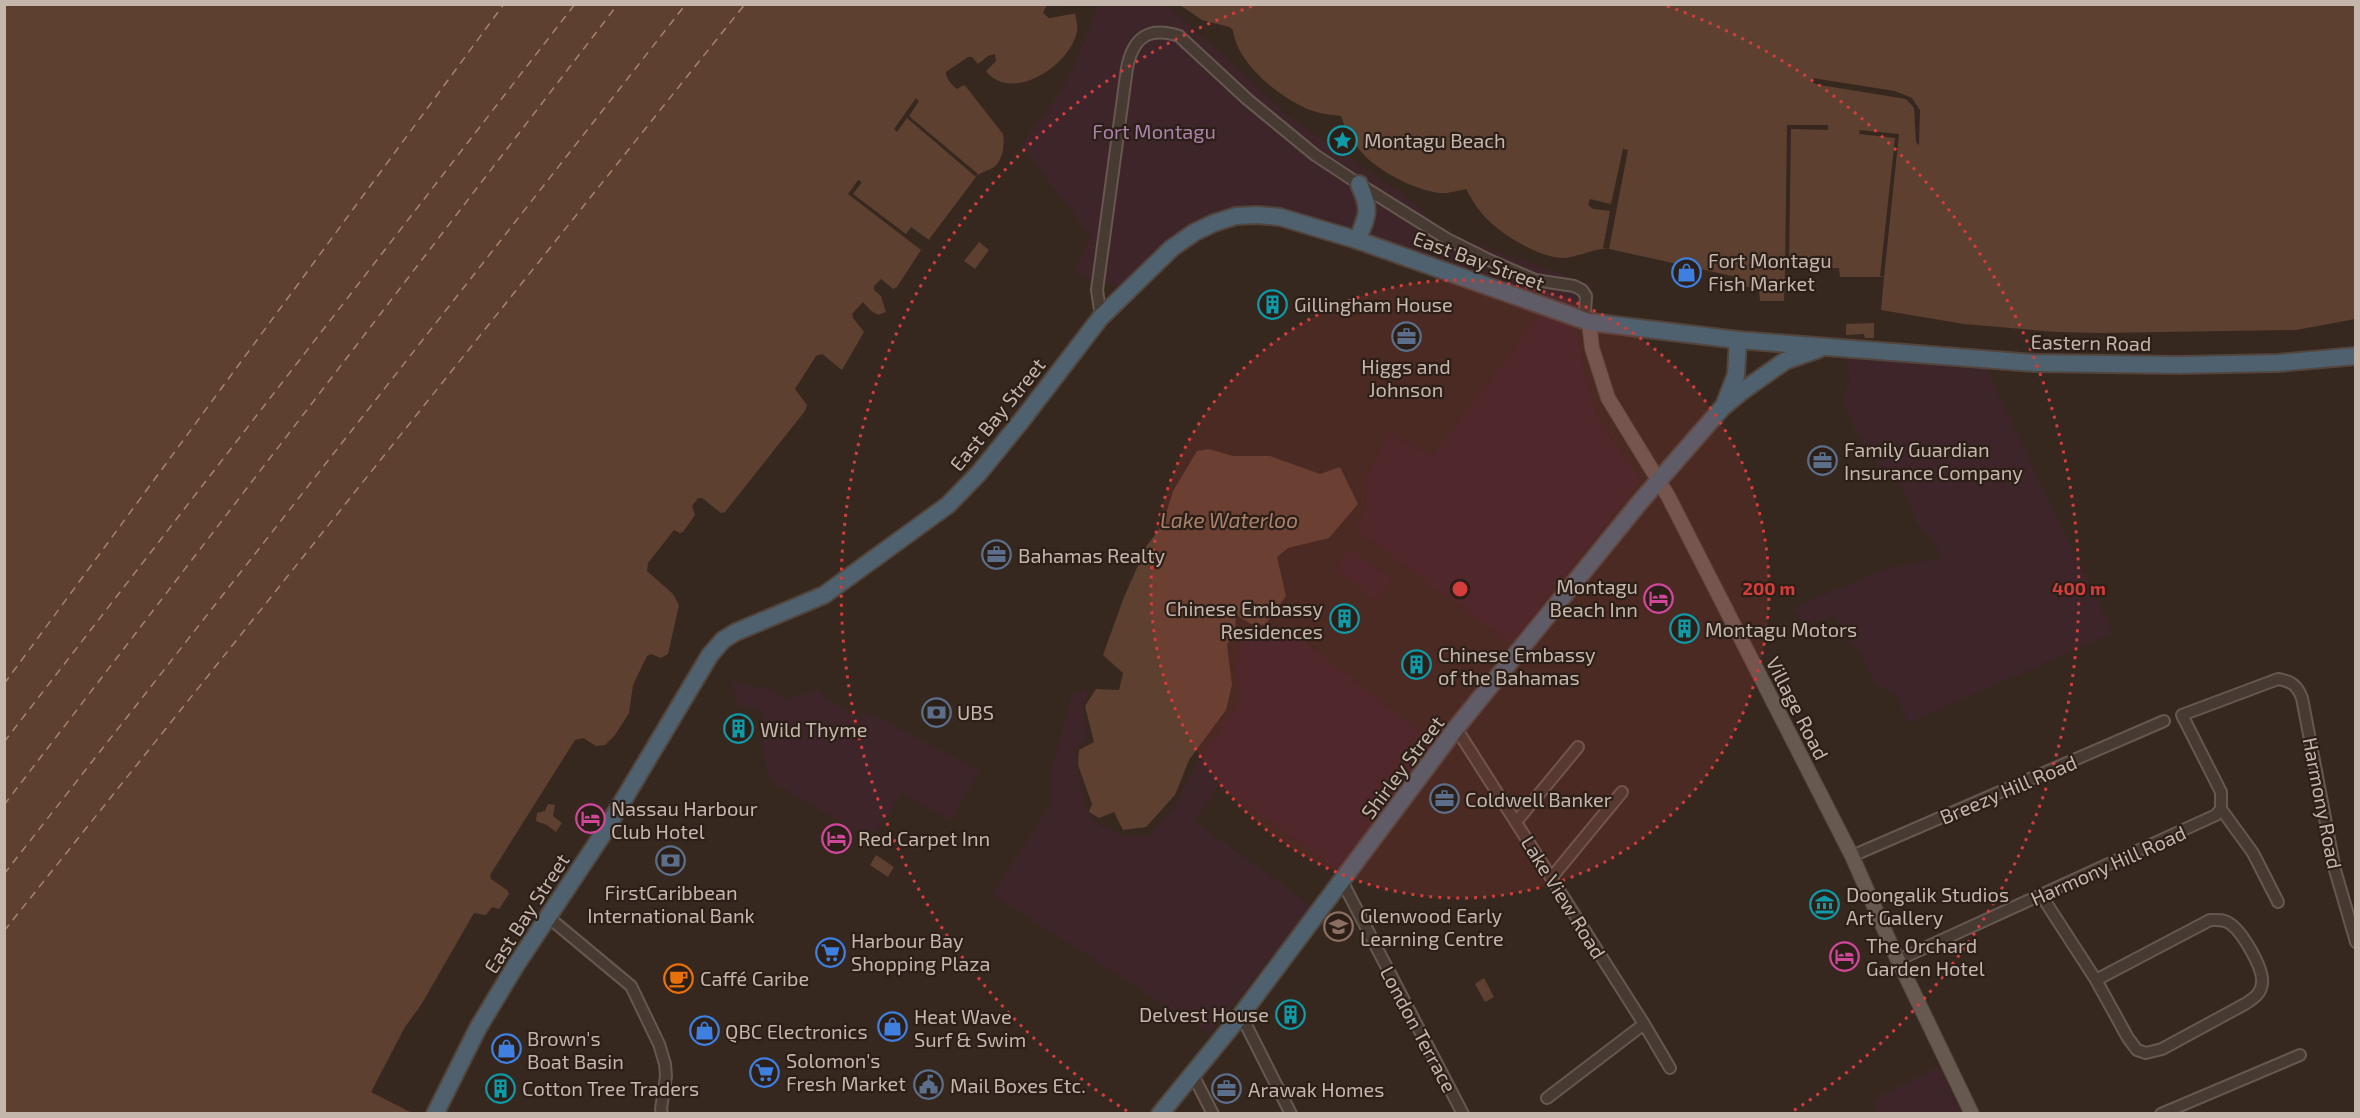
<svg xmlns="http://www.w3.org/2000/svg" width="2360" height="1118" font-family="'Exo 2',sans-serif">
<rect width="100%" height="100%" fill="#37281f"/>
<g fill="#3e252a">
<path d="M1098,5H1167L1290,117L1412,201L1447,234L1595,286L1575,311L1352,230L1277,208L1219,212L1174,234L1122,288L1074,273L1091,236L1021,145L1062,90L1078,58Z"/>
<path d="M1541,313L1565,322L1577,332L1586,380L1599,421L1641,480L1512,644L1356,530L1367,505L1364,481L1389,434L1432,456Z"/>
<path d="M1845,355L1987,367L1992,382L2113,633L1908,723L1898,698L1874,683L1860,653L1844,633L1835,614L1807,626L1792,609L1878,571L1942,557L1931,539L1913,518V508L1889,466L1881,469L1857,434L1843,400L1850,378Z"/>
<path d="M1349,548L1392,579L1377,600L1335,568Z"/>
<path d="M1287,628L1434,743L1339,871L1218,785L1195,822L1312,906L1210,1034L992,894L1051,804V772L1072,695L1088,690L1083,708L1087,739L1074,750L1084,804L1092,821L1123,836H1148L1175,806L1197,763L1241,698L1235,668L1241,633H1264Z"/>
<path d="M733,681L775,691L785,700L816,691L861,720L865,712L881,719L980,771L950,820L901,793L890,812L871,839L769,780L763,747L762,710L737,705Z"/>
<path d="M1938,1067L1961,1113H1878L1872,1100Z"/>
</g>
<g fill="#5d4030">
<path d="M5,5H1090L1047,6L1044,10L1049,18L1075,13C1076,19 1078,26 1077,32C1070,65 1012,104 986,71L996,61L995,54L988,56L978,64L972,57H968L946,72C945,77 952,86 957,89L964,85L967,88L1003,134C1005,144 1003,160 994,167C988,171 982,171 976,177L921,250L897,287L893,289L881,279L874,286V290L881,296L886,312L878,315L870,310L863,302L852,314L853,318L864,332L842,370L822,354L816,356L795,389L807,405L805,411L725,512L721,513L702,498H698L692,506L695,515L683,532L680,533L674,530L648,563L647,571L673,594L679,605L668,654L661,658L651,654L647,656L633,685L629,713L615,735L605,745L596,746L583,738L575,740L490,875L491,879L507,890L509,894L499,909L492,907L486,915L474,913L421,1005L405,1027L371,1092L412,1113L5,1114Z"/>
<path d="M1180,5H2355V319L2296,330L2101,333L2056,332L1964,324L1881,310L1884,277H1840L1839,268H1785L1784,301H1760L1759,289L1742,286L1741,278L1609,249C1598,247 1578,257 1565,258C1542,259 1502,235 1487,219C1478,210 1472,200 1466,189C1460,190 1453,192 1447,193C1424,195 1382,173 1366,157C1355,145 1346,132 1341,116C1332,115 1322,114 1313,111C1283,100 1237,65 1233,30L1229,27L1202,20Z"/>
<path d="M979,242L989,250L975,269L964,261Z"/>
<path d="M1874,323V338H1865L1864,334L1846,335V324Z"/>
<path d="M1209,449L1233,456H1270L1320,474L1340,467L1358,504L1329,538L1288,548L1277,557L1286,596L1265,625L1251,624L1236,615L1235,631L1227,645L1232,685L1226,710L1189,760L1175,795L1146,827L1123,830L1114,812L1099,818L1089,812L1092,804L1078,765L1079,750L1094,742L1085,706L1096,689L1119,690L1123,673L1103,655L1124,597L1147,545L1162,526L1173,491L1197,451Z"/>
<path d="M548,804L555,805L553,816L562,823L556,832L547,825L536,821L537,813L545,811Z"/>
<path d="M876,855L894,867L888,877L870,865Z"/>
<path d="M1484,978L1494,997L1485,1002L1475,984Z"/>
</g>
<g fill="#37281f">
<path d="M1093,4L1090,7L1047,9V12L1050,14L1068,11L1076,10L1078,13L1049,18L1043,13L1047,6Z"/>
<path d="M1812,78L1895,91L1912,98L1920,110L1919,145L1916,142L1914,108L1906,99L1820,85L1813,83Z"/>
<path d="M916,98L919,101L909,116L978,174L976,177L907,118L897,132L894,129Z"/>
<path d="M1787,125H1828V130L1791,129L1789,267H1785Z"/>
<path d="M1860,130L1899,134L1884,277L1880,276L1895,138L1859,134Z"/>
<path d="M1623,149L1628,150L1609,249L1603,248L1610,211L1593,209L1588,205L1590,199L1611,204Z"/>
<path d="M858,180L862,182L853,194L906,234L911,227L929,240L921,250L848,194Z"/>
</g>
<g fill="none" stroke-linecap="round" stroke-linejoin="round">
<g stroke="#aa826b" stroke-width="1.5" stroke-dasharray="8 6" stroke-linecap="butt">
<path d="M4,684L504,4"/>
<path d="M4,742L575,4"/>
<path d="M4,805L618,4"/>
<path d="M4,874L686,4"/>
<path d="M4,931L745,4"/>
</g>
<defs>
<g id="minor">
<path d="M1101,317L1097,290L1127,68C1133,38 1148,26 1179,36L1247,99L1315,155L1359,184L1447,239L1489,260L1535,280L1574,286L1582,290L1586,296L1585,313L1589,322"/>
<path d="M1456,728L1644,1024L1670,1068"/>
<path d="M2221,809L2253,853L2278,902"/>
<path d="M1516,822L1578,747"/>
<path d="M1852,856L2164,721"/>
<path d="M1552,877L1622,792"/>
<path d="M1342,881L1463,1114"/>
<path d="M2041,895L2096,980L2128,1038L2137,1050L2146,1053L2162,1049L2245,1004C2254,998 2261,994 2262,983C2264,968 2241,930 2229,923C2223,919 2217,920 2210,920L2096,980"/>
<path d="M547,916L631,986L659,1044L665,1064L666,1076L661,1109L662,1114"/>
<path d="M1898,960L2216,815L2221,809V792L2182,715L2278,679C2291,681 2297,685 2302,698L2335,870L2356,942"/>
<path d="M1241,1015L1291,1114"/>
<path d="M1193,1075L1213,1114"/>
<path d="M1547,1098L1644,1024"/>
<path d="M2161,1114L2300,1055"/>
</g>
<path id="major" d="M1589,322L1592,348L1608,398L1668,496L1852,856L1895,954L1972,1114"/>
<g id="highway">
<path d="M1357,240C1368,215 1371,210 1359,184"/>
<path d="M1725,403L1736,375L1738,340"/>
<path d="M435,1114L478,1028L516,965L603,834L710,655L723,640L736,632L824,595L948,505L979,473L1022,420L1101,317L1172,248L1195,232L1214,223L1236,216L1257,215L1280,217L1357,240L1589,322L1738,340L2034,363L2179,365L2278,363L2356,356"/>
<path d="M1160,1114L1241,1015L1456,728L1640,502L1722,408L1741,392L1785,361L1819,349"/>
</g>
</defs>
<use href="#minor" stroke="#665850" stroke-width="14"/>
<use href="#major" stroke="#51433c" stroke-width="16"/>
<use href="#highway" stroke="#52453d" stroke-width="20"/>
<use href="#minor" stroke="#473a32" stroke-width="10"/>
<use href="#major" stroke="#685950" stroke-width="14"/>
<use href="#highway" stroke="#4f616e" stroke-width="16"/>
</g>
<circle cx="1460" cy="589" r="309" fill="#d33d3c" fill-opacity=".12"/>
<g fill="none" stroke="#d33d3c" stroke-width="3" stroke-dasharray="3 6">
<circle cx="1460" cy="589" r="309"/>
<path d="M1127 1111A619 619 0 0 1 1253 6M1667 6A619 619 0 0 1 1793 1111"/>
</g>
<defs>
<symbol id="sight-ring" viewBox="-11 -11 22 22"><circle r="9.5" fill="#2c1f18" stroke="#0f9aa8" stroke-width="1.5"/><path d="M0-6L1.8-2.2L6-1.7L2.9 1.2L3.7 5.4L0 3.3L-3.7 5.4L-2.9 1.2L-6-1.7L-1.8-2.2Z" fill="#0f9aa8"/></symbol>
<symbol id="shop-ring" viewBox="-11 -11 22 22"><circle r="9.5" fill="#2c1f18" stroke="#3f7fe0" stroke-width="1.5"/><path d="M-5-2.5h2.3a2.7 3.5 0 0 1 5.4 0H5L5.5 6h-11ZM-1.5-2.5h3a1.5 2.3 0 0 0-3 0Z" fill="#3f7fe0"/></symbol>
<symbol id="building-ring" viewBox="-11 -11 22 22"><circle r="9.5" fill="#2c1f18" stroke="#0f9aa8" stroke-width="1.5"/><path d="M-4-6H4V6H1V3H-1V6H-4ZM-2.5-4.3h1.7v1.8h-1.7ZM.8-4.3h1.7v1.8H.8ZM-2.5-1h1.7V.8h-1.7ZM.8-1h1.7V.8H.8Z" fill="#0f9aa8"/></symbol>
<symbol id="office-ring" viewBox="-11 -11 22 22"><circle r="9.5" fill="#2c1f18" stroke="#5c6f8a" stroke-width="1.5"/><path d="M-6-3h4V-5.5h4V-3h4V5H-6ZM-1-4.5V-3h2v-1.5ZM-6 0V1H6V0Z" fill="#5c6f8a"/></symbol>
<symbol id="hotel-ring" viewBox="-11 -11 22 22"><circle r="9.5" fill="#2c1f18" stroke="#d1479c" stroke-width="1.5"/><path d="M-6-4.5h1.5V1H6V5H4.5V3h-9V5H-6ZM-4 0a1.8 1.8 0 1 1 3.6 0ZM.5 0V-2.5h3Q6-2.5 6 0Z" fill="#d1479c"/></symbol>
<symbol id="bank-ring" viewBox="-11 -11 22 22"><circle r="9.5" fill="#2c1f18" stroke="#5c6f8a" stroke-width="1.5"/><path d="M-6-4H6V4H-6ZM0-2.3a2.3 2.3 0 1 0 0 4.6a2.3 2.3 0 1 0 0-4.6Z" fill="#5c6f8a"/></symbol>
<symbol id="museum-ring" viewBox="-11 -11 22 22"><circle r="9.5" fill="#2c1f18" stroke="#0f9aa8" stroke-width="1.5"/><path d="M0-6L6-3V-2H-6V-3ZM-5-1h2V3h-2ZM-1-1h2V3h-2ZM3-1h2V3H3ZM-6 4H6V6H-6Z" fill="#0f9aa8"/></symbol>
<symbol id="school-ring" viewBox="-11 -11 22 22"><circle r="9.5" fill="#2c1f18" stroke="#8d6e63" stroke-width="1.5"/><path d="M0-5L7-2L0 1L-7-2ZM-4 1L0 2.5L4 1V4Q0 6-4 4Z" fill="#8d6e63"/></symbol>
<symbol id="supermarket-ring" viewBox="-11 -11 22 22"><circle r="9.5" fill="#2c1f18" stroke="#3f7fe0" stroke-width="1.5"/><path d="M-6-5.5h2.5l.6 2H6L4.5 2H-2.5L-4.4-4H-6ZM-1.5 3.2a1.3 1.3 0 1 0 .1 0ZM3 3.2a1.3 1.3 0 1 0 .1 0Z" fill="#3f7fe0"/></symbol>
<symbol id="cafe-ring" viewBox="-11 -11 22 22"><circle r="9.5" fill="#2c1f18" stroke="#e8710a" stroke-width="1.5"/><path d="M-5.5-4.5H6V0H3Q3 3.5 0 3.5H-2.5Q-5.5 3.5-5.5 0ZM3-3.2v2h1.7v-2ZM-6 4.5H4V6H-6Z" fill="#e8710a"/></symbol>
<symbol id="civic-ring" viewBox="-11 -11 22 22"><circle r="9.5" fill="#2c1f18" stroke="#5c6f8a" stroke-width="1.5"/><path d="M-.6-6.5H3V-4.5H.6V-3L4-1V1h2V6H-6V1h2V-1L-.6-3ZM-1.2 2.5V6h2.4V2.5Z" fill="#5c6f8a"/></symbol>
</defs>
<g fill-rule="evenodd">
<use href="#sight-ring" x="1326" y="124" width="33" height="33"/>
<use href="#shop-ring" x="1670" y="256" width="33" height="33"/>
<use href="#building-ring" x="1256" y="288" width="33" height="33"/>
<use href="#office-ring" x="1390" y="320" width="33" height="33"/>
<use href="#office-ring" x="1806" y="444" width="33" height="33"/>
<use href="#office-ring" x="980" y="538" width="33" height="33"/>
<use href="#hotel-ring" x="1642" y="582" width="33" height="33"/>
<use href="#building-ring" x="1328" y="602" width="33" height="33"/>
<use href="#building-ring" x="1668" y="612" width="33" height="33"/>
<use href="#building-ring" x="1400" y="648" width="33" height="33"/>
<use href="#bank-ring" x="920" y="696" width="33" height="33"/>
<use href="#building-ring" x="722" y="712" width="33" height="33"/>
<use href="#office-ring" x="1428" y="782" width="33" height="33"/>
<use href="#hotel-ring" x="574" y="802" width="33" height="33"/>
<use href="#hotel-ring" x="820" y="822" width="33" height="33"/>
<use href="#bank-ring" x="654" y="844" width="33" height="33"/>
<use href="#museum-ring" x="1808" y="888" width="33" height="33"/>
<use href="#school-ring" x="1322" y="910" width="33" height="33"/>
<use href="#supermarket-ring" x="814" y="936" width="33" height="33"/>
<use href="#hotel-ring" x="1828" y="940" width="33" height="33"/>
<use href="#cafe-ring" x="662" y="962" width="33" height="33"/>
<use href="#building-ring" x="1274" y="998" width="33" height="33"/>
<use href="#shop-ring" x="876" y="1010" width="33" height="33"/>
<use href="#shop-ring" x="688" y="1014" width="33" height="33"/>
<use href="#shop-ring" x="490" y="1032" width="33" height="33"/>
<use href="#supermarket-ring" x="748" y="1056" width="33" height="33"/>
<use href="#civic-ring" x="912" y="1068" width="33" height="33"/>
<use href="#building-ring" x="484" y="1072" width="33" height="33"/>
<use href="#office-ring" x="1210" y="1072" width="33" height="33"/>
</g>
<g text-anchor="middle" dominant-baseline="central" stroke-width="4.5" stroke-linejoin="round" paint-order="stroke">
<g font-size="20" fill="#aa82a9" stroke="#2c1f18">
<text x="1154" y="131">Fort Montagu</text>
</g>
<g font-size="20" fill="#c5b6ac" stroke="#2c1f18" text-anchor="start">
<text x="1364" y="140">Montagu Beach</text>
<text x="1708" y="260">Fort Montagu<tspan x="1708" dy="23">Fish Market</tspan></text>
<text x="1294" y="304">Gillingham House</text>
<text x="1406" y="366" text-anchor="middle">Higgs and<tspan x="1406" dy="23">Johnson</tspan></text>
<text x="1844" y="449">Family Guardian<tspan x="1844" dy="23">Insurance Company</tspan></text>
<text x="1018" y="555">Bahamas Realty</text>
<text x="1638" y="586" text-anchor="end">Montagu<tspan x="1638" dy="23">Beach Inn</tspan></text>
<text x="1323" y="608" text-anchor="end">Chinese Embassy<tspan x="1323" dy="23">Residences</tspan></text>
<text x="1705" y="629">Montagu Motors</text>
<text x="1438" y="654">Chinese Embassy<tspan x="1438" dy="23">of the Bahamas</tspan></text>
<text x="957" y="712">UBS</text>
<text x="760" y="729">Wild Thyme</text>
<text x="1465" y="799">Coldwell Banker</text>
<text x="611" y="808">Nassau Harbour<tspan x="611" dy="23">Club Hotel</tspan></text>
<text x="858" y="838">Red Carpet Inn</text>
<text x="671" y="892" text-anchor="middle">FirstCaribbean<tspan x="671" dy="23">International Bank</tspan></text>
<text x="1846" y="894">Doongalik Studios<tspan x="1846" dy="23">Art Gallery</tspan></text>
<text x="1360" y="915">Glenwood Early<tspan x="1360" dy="23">Learning Centre</tspan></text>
<text x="851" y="940">Harbour Bay<tspan x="851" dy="23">Shopping Plaza</tspan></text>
<text x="1866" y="945">The Orchard<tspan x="1866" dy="23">Garden Hotel</tspan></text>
<text x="700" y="978">Caffé Caribe</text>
<text x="1269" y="1014" text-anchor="end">Delvest House</text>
<text x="914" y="1016">Heat Wave<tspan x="914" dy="23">Surf &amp; Swim</tspan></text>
<text x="725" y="1031">QBC Electronics</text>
<text x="527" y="1038">Brown's<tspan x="527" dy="23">Boat Basin</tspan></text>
<text x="786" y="1060">Solomon's<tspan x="786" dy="23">Fresh Market</tspan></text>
<text x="950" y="1085">Mail Boxes Etc.</text>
<text x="522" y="1088">Cotton Tree Traders</text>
<text x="1248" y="1089">Arawak Homes</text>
</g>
<g font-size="20" fill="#c5b6ac" stroke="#2c1f18">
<text transform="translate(1479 260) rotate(20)">East Bay Street</text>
<text transform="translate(2091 342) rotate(1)">Eastern Road</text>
<text transform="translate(997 414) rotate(-51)">East Bay Street</text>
<text transform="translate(1798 708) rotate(63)">Village Road</text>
<text transform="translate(1402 767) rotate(-53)">Shirley Street</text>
<text transform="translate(2008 789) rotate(-23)">Breezy Hill Road</text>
<text transform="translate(2323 803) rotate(79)">Harmony Road</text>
<text transform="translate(2108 865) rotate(-24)">Harmony Hill Road</text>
<text transform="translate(1564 897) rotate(58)">Lake View Road</text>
<text transform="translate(526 913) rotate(-57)">East Bay Street</text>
<text transform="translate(1419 1029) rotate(62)">London Terrace</text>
</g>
<g font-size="21" font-style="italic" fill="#aa826b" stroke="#2c1f18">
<text x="1229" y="519">Lake Waterloo</text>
</g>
</g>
<circle cx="1460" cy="589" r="9" fill="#d33d3c" stroke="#2c1f18" stroke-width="3"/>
<g font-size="18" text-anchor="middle" font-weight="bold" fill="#d33d3c" stroke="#2c1f18" stroke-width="4.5" stroke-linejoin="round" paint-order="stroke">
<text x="1769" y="595">200 m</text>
<text x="2079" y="595">400 m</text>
</g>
<rect width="2360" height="1118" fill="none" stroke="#c5b6ac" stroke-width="12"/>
</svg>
